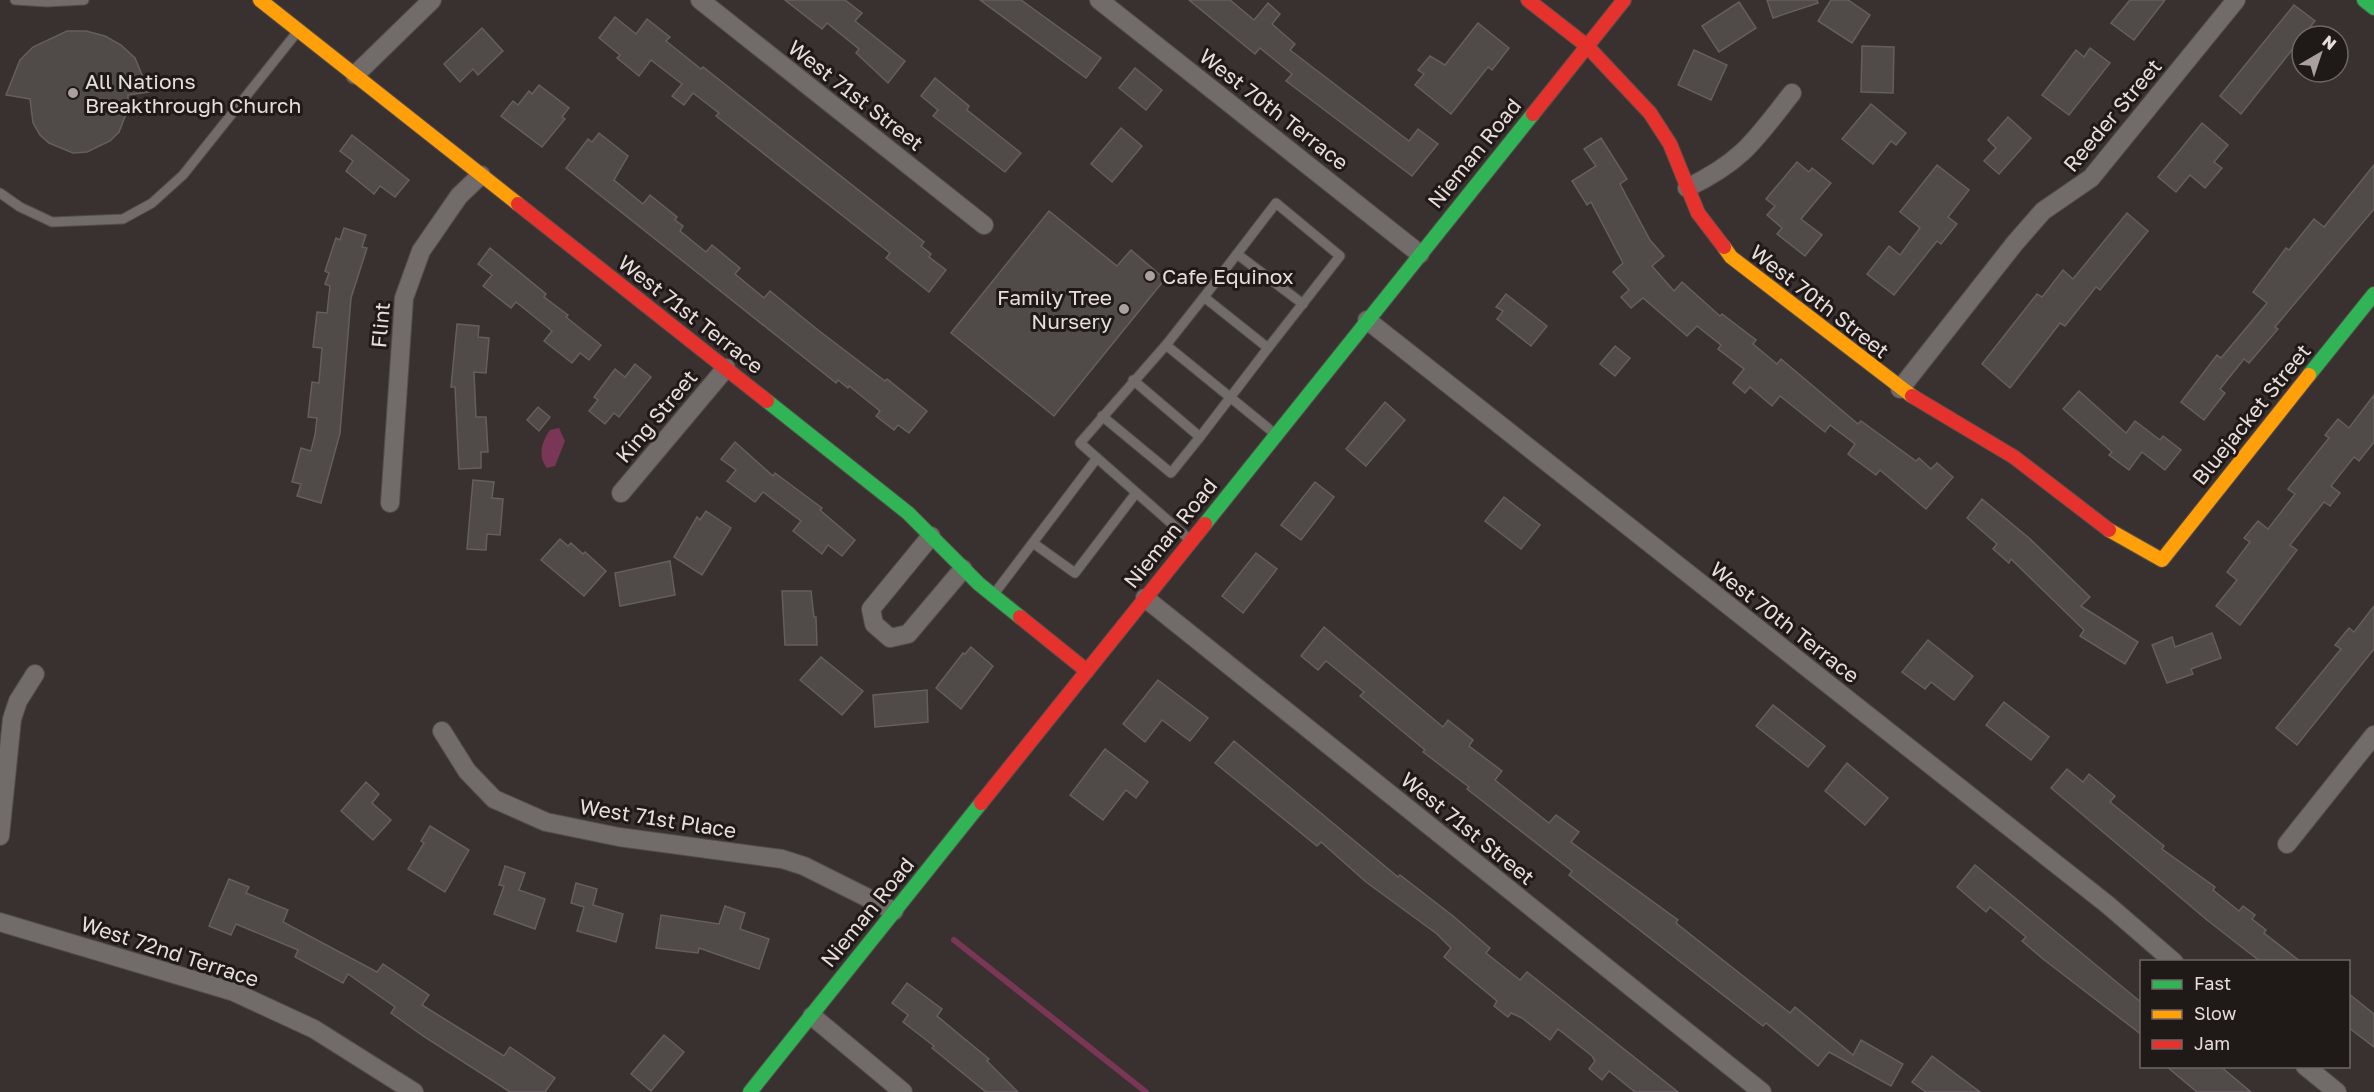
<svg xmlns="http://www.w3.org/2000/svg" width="2374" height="1092" font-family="'Golos Text',sans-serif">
<rect width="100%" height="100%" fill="#39312f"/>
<path fill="#793656" d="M559,428L565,441L555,466L547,468C537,456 542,441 550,430Z"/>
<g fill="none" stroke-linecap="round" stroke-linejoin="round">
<path stroke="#793656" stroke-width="6" d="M954,940L1146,1092"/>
</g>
<g fill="#504a49" stroke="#655e5d" stroke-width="1.5">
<path d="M785,0H845L862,13L855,21L905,61L888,83L856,53L859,49L827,23L822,29Z"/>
<path d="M980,0H1021L1101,58L1086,78Z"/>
<path d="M1189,0H1230L1254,20L1268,3L1280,14L1272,24L1295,44L1290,50L1409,141L1418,129L1438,144L1412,176L1286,81L1292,74L1260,48L1255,54Z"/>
<path d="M1767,0H1817L1818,3L1773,18Z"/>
<path d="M1831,0H1848L1870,15L1852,43L1818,21Z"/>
<path d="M2130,0H2165L2134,40L2111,23Z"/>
<path d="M1739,2L1756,28L1719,52L1702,26Z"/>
<path d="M2294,5L2315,21L2241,114L2220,96Z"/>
<path d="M615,17L636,34L647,19L670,37L666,41L701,69L703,67L924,242L921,246L931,254L929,257L946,270L929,292L886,258L890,253L716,116L719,113L693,93L684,105L672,96L682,84L651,60L639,76L617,58L620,55L599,38Z"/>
<path d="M1478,23L1509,48L1492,70L1488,67L1451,114L1415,85L1424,74L1418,70L1430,56L1445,65Z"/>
<path d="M482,28L503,51L478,75L473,69L460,82L444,64Z"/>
<path d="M67,31H86L105,36L121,45L135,58L149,92L128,95V109L119,132L110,141L87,152L73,153L49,143L40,135L33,123L30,99L6,95L20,60L33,47Z"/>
<path d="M1862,46L1894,47L1893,93L1861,92Z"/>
<path d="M2090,48L2110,63L2069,115L2042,95L2076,50L2084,57Z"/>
<path d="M1694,50L1727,65L1711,100L1678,85Z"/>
<path d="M1135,68L1162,90L1146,110L1119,88Z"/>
<path d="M935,78L969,106L967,110L1021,153L1005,172L933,116L938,110L921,96Z"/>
<path d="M539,85L569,108L562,117L565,119L542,147L501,116L513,101L518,105L529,91L532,94Z"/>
<path d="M1871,104L1906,133L1896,145L1891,141L1873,164L1842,139Z"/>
<path d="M2008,117L2031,138L1999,174L1984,161L1996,148L1988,140Z"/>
<path d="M2202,123L2228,145L2214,162L2222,168L2205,188L2190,175L2176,192L2158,177Z"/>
<path d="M1121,128L1142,146L1112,182L1091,164Z"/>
<path d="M599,133L628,156L614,180L643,204L650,195L677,217L675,220L683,226L680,231L706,252L712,245L740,268L735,274L764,298L770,291L818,330L885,381L887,379L927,411L909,433L898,425L894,430L876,416L880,411L849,386L848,388L838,380L836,383L566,168L588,139L592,142Z"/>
<path d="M352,135L409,180L395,197L380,186L374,194L346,171L353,161L340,151Z"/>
<path d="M1601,138L1627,179L1620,184L1650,240L1664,256L1652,266L1674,291L1682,282L1720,316L1722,314L1756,340L1753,344L1777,364L1781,359L1858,424L1861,421L1916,461L1919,458L1931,469L1937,463L1953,477L1926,509L1880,470L1876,475L1848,454L1855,444L1830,425L1825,432L1780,396L1772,406L1750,387L1745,393L1733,383L1744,369L1718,349L1721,345L1697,326L1687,336L1643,298L1631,308L1621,297L1629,290L1613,272L1623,263L1591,202L1587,205L1572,181L1596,166L1584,149Z"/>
<path d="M1797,162L1809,172L1812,168L1831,183L1801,219L1822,235L1805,256L1777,234L1782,228L1767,215L1775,206L1766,199Z"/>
<path d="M1937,165L1969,190L1948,217L1957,224L1941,244L1937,241L1894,295L1867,274L1889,246L1900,255L1920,228L1900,212Z"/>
<path d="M2374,165V209L2275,327L2278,329L2249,363L2244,359L2220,389L2225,393L2204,420L2181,402L2217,355L2221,358L2267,303L2253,292L2286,248L2289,250L2314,219L2324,227Z"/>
<path d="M1049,211L1117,266L1131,250L1165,279L1054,416L951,333Z"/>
<path d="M2127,213L2148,231L2100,290L2096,287L2065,326L2060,323L2010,388L1982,364L2037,294L2042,297L2063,270L2073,279Z"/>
<path d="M344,228L366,235L362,247L367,248L351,298L340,433L321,503L297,496L301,484L292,482L301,448L311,451L315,435L317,418L308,417L312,382L319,383L322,348L313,347L317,312L327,313L330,286L325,284L329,273L325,271L336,238L340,240Z"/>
<path d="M490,248L546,294L544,297L568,315L566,317L601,345L589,360L580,353L572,363L544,341L552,331L516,302L511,308L483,286L492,275L478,264Z"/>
<path d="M1506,294L1547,326L1531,346L1497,319L1503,311L1496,307Z"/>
<path d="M457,324L479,326L478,337L489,338L486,373L474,372L476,417H486L488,452H481V468L459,469L455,387H451Z"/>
<path d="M1615,346L1630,358L1615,376L1600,364Z"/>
<path d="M635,364L651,377L619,417L614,413L605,424L589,411L598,400L594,397L615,369L625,377Z"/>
<path d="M2079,391L2126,433L2135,421L2160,440L2163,436L2181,450L2165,470L2142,452L2129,470L2109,455L2112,452L2063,409Z"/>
<path d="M2374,395V442L2359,461L2354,457L2331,486L2340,493L2330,506L2324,502L2290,545L2297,550L2240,625L2216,606L2237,580L2227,572L2250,542L2244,538L2258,521L2268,529L2295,494L2288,489L2329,438L2325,435L2338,419L2349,428Z"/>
<path d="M1385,402L1405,420L1366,466L1346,449Z"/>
<path d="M538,407L550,417L539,431L527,420Z"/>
<path d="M735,442L773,476L775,473L822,508L820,510L855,540L842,556L828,545L822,554L793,531L801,521L763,492L755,502L727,481L736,470L721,459Z"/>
<path d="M473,480L494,482L492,498L503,499L500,535L487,534L486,550L467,549Z"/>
<path d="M1315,482L1334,497L1301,540L1281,525Z"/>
<path d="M1504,497L1540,525L1521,549L1485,521Z"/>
<path d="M1982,499L2029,538L2090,597L2081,606L2138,642L2125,664L2080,636L2084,630L2011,559L2009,563L1993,549L1997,544L1967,518Z"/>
<path d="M706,511L731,528L702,575L674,557L697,517L700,520Z"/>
<path d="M560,539L568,546L571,543L583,554L585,552L606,571L584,596L541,560Z"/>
<path d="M1256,553L1277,569L1243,613L1222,596Z"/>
<path d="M670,561L675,595L620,606L615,573Z"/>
<path d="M782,591H811L814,617H816L817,645H785Z"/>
<path d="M2374,606V649L2297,745L2276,728L2341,649L2335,645L2349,628L2354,632Z"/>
<path d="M1324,627L1443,727L1448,720L1473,740L1469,746L1502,771L1495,780L1516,797L1549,823L1556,815L1579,832L1571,842L1678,920L1676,923L1790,1013L1795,1007L1853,1055L1861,1040L1903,1064L1891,1086L1829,1052L1818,1066L1766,1023L1763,1026L1569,875L1572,871L1467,789L1469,787L1423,752L1425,750L1360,696L1364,692L1326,661L1318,670L1301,656Z"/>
<path d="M2212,633L2221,658L2191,669L2193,674L2167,683L2152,645L2172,637L2175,647Z"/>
<path d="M1928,640L1973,676L1954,700L1931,682L1925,689L1902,672Z"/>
<path d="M971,647L993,666L961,709L936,688L963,653L965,654Z"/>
<path d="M821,657L863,691L842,715L800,680Z"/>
<path d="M1158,680L1208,718L1190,741L1162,720L1145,742L1123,724Z"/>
<path d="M927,690L928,722L875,727L873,695Z"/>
<path d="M2004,702L2049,737L2031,760L1986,725Z"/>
<path d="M1773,705L1825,746L1808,767L1756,726Z"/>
<path d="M1234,741L1398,877L1400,875L1453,916L1490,948L1486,953L1520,980L1527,972L1678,1092H1635L1609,1071L1602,1080L1589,1069L1595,1061L1592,1056L1558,1029L1550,1040L1522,1018L1511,1013L1508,1017L1494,1006L1497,1001L1444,957L1451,948L1437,934L1366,882L1321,842L1317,846L1215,763Z"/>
<path d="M1105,749L1148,782L1136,798L1126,790L1103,820L1070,795Z"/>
<path d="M1847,763L1888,798L1865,825L1825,791Z"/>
<path d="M2067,769L2083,782L2089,774L2115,796L2110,802L2164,846L2162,849L2215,887L2213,890L2239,911L2243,906L2255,915L2252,919L2266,930L2264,933L2301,962H2261L2207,920L2051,788Z"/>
<path d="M366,782L379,794L372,803L391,820L373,840L341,811Z"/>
<path d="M430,826L469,850L445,892L408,869L424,843L421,841Z"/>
<path d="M1975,865L2142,1003V1035L2043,959L2022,941L2026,937L1990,907L1986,912L1957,887Z"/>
<path d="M505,866L525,873L519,890L545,899L535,929L494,914L504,886L499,885Z"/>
<path d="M229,879L249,887L246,893L288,910L283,922L377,972L383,964L429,995L422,1005L504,1056L510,1047L555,1078L545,1092H510L423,1036L391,1013L395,1007L348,974L343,983L295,957L298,950L236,924L231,935L209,926Z"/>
<path d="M576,883L597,889L593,905L623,914L616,942L577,931L584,907L571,903Z"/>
<path d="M725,906L745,913L740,929L769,939L759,969L699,948L698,953L656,948L661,915L719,924Z"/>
<path d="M907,983L942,1009L937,1016L989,1059L987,1061L1018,1092H986L932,1048L934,1046L903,1022L908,1015L892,1003Z"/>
<path d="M2349,994L2374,1014V1047L2349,1028Z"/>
<path d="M664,1035L684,1052L651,1091L631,1074Z"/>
<path d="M1932,1056L1980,1092H1926L1912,1082Z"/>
<path d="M2166,1066H2220L2251,1092H2197Z"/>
</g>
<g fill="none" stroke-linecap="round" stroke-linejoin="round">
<defs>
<g id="lane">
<path d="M15,0L47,2L84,0"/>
<path d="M0,193L20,207L52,222L123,219L152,203L183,175L298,31"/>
<path d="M1237,254L1303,304"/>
<path d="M1204,297L1276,203L1340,256L1268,348"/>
<path d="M1166,345L1204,297L1268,348L1200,437"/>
<path d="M1102,416L1171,473L1200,437L1133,380"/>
<path d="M1189,539L1080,443L1166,345L1274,433"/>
<path d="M1033,543L1075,573L1136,493"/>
<path d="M994,594L1097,458"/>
</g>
<g id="street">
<path d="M700,0L984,225"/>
<path d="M1099,0L1420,254"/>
<path d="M355,75L432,0"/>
<path d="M1687,188C1743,161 1755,140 1792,93"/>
<path d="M1367,320L2108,905L2174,962"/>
<path d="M1900,389L2015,243L2043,211L2091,178L2236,0"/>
<path d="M621,493L726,368"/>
<path d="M390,503L404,298L421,251L459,196L481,175"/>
<path d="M931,536L871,609L874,624L890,638L908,634L963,569"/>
<path d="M1145,598L1762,1092"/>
<path d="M442,731L467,771L494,799L546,822L619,837L782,859L804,866L894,911"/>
<path d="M0,836L12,719L18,701L35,674"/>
<path d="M2287,844L2374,735"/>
<path d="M0,922L234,992L314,1029L414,1092"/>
<path d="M812,1016L903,1092"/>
<path d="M2305,1066L2337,1092"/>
</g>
<g id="fast">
<path d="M2364,0L2374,8"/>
<path d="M2309,375L2374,294"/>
<path d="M767,401L908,513L979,584L1020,617"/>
<path d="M1205,524L1533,114"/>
<path d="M750,1092L981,803"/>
</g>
<g id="slow">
<path d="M260,0L518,204"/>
<path d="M1724,247L1731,257L1912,396"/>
<path d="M2109,530L2162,560L2309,375"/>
</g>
<g id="jam">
<path d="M1528,0L1587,46L1650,113L1670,144L1698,213L1724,247"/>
<path d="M1533,114L1624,0"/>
<path d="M518,204L767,401"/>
<path d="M1912,396L2014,457L2109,530"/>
<path d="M1020,617L1087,671"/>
<path d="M981,803L1205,524"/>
</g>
</defs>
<use href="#lane" stroke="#544d4b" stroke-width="11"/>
<use href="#street" stroke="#544d4b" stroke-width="20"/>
<use href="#fast" stroke="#544d4b" stroke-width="16"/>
<use href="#slow" stroke="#544d4b" stroke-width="16"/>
<use href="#jam" stroke="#544d4b" stroke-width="16"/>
<use href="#lane" stroke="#716b69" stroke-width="9"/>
<use href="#street" stroke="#716b69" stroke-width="18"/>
<use href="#fast" stroke="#30b455" stroke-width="14"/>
<use href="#slow" stroke="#ff9f0a" stroke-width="14"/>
<use href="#jam" stroke="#e5322d" stroke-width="14"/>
</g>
<g fill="#aaa19f" stroke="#1f1917" stroke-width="2">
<circle cx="73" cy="93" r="6"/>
<circle cx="1150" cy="276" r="6"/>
<circle cx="1124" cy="309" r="6"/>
</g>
<g text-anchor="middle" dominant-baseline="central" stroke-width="6" stroke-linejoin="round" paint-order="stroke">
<g font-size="21" fill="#e7dddb" stroke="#1f1917" text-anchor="start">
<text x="85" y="81">All Nations<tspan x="85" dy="24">Breakthrough Church</tspan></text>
<text x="1162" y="276">Cafe Equinox</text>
<text x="1112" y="297" text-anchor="end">Family Tree<tspan x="1112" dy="24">Nursery</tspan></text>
</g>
<g font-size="21" fill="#e7dddb" stroke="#1f1917">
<text transform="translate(856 95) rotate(38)">West 71st Street</text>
<text transform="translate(1274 109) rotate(38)">West 70th Terrace</text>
<text transform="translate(2112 115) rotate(-50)">Reeder Street</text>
<text transform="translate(1474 153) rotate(-51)">Nieman Road</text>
<text transform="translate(1820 301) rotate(38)">West 70th Street</text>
<text transform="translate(691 314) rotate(38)">West 71st Terrace</text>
<text transform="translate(380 325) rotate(-85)">Flint</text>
<text transform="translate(2251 414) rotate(-51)">Bluejacket Street</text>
<text transform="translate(656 416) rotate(-50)">King Street</text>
<text transform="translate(1170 533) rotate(-51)">Nieman Road</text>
<text transform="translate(1785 622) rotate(38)">West 70th Terrace</text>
<text transform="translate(658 818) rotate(9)">West 71st Place</text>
<text transform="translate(1468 828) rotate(39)">West 71st Street</text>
<text transform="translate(867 912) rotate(-51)">Nieman Road</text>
<text transform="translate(170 951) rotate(18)">West 72nd Terrace</text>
</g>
</g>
<rect x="2140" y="960" width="210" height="108" fill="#1f1917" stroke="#6f6765" stroke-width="1.5"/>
<rect x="2152" y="980" width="30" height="9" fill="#30b455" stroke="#6f6765" stroke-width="1.5"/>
<text x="2194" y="990" font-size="18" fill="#e7dddb">Fast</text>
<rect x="2152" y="1010" width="30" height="9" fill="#ff9f0a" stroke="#6f6765" stroke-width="1.5"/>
<text x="2194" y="1020" font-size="18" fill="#e7dddb">Slow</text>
<rect x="2152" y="1040" width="30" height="9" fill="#e5322d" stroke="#6f6765" stroke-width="1.5"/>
<text x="2194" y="1050" font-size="18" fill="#e7dddb">Jam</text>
<g transform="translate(2320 54) rotate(39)"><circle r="28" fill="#1f1917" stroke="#6f6765" stroke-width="1.5"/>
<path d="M0-4.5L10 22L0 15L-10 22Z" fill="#aaa19f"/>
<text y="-9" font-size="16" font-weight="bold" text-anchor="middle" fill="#e7dddb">N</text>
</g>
</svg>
